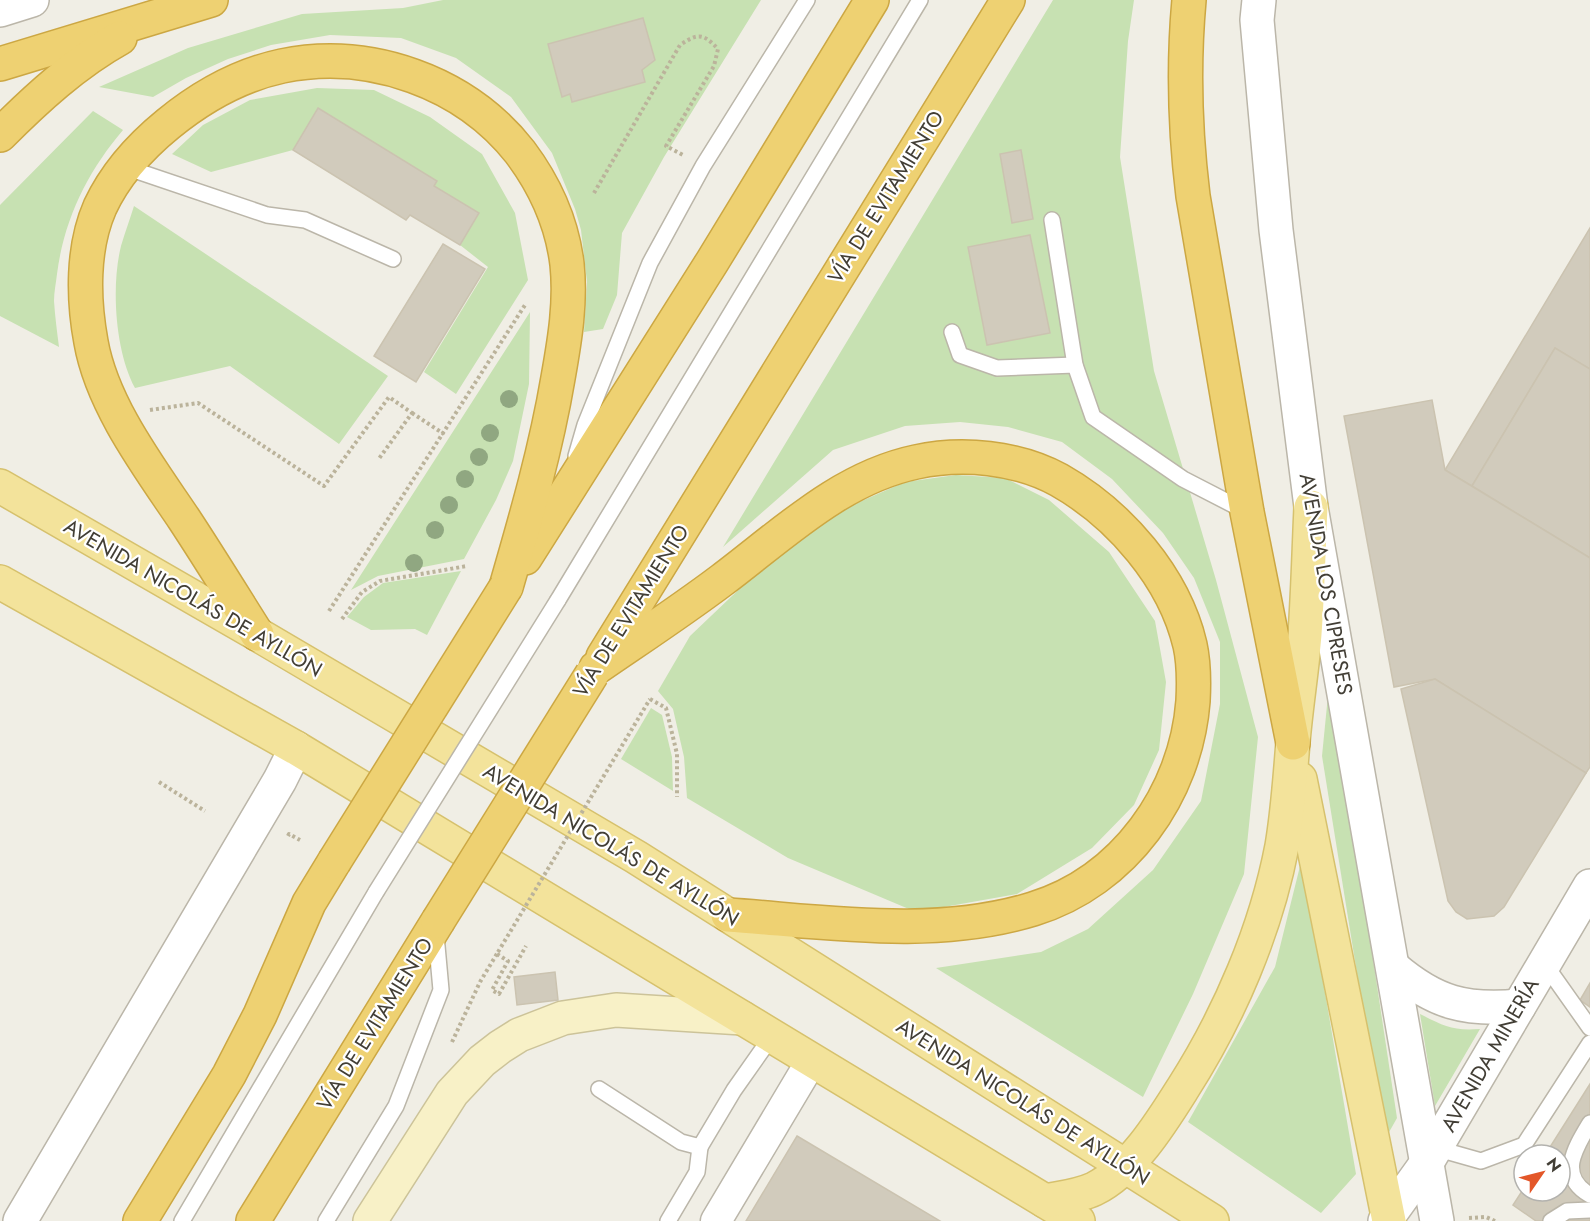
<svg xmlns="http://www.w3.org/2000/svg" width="1590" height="1221" font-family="Jost,sans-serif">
<rect width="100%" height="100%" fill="#f0eee5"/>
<g fill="#c7e1b2">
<path d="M443,0H761L664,157L622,233L617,295L603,329L584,332L587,282L581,230L575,209L552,153L511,97L456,58L401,38L330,35L271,45L228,59L186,78L153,97L99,87L188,48L302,14L403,8Z"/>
<path d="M1053,0H1134L1128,41L1120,157L1154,371L1216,580L1258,737L1244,874L1193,994L1143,1097L936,968L1041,952L1088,929L1153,870L1201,801L1220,704V642L1194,578L1163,533L1112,479L1062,442L1008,427L960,422L905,426L833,450L723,547Z"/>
<path d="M317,88L374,90L430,117L482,154L515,213L528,280L456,394L424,372L488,267L460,245L478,214L434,186L437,181L293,150L211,172L172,154L203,125L250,100Z"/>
<path d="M93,111L123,130C88,171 64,219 57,274C56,283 54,292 54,301C55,316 57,332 59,347L0,316V205Z"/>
<path d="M134,206L388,376L339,444L230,366L135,388C115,351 111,286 121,246C125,232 130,219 134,206Z"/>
<path d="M530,312L529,384L513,461L496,500L464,559L378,576L351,590Z"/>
<path d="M956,475L1005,478L1049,500L1109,552L1155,621L1166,682L1159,750L1134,805L1092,848L1017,894L916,912L788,858L687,798L684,757L673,709L658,691L690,636L772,558L848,507L905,482Z"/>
<path d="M461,571L427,635L415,629L371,630L347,617L364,597L383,583Z"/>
<path d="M1330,675L1397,1118L1384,1141L1322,756Z"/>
<path d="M651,708L662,715L672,757L673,791L621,759Z"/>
<path d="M1302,858L1356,1174L1321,1213L1188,1122L1275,967Z"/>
<path d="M1420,1014C1444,1026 1452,1031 1480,1029L1435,1106Z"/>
</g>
<g fill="#d1cbbc" stroke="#cbc3b0" stroke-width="1.5">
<path d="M643,18L655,60L642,70L645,82L572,102L570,94L562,97L548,44Z"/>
<path d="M318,108L437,181L434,186L479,213L460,245L410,215L406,220L293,150Z"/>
<path d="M1021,150L1033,219L1012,223L1000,154Z"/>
<path d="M1590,228V369L1555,348L1472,486L1445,470Z"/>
<path d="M1030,235L1050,333L987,345L968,247Z"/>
<path d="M443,244L485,269L416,382L374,356Z"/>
<path d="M1555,348L1590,369V558L1472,486Z"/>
<path d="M1432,400L1445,470L1590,558V767L1586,773L1435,679L1394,687L1344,416Z"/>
<path d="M1435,679L1586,773L1504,907L1494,916L1467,919L1456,912L1448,901L1401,689Z"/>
<path d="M555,972L558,1000L517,1005L514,977Z"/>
<path d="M1590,983V1007L1580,1000Z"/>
<path d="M1590,1084V1221H1536L1513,1205L1524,1188V1191H1560V1155H1545Z"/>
<path d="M797,1136L940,1221H746Z"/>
</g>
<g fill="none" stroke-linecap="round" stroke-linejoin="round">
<defs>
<g id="service">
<path d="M125,167L267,215L305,220L393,259"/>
<path d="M1052,220L1075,365L1093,417L1183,479L1247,512"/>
<path d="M952,332L960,355L997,368L1075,365"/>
<path d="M576,456L585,425L650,263L703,166L807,0"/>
<path d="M558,600L920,0"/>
<path d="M1544,963L1590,1028"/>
<path d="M599,1089L681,1142L700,1147L734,1090L772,1036"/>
<path d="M1590,1123C1575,1148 1557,1176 1590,1195"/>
<path d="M1435,1148L1481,1161L1524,1145L1590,1043"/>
<path d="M182,1221L376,892"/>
<path d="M326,1221L396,1106L441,990L436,935"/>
<path d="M668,1221L697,1172L700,1147"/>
<path d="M1551,1221L1567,1211L1590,1210"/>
</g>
<path id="minor" d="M716,1221L812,1060"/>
<g id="tertiary">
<path d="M1259,0L1257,20L1276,230L1311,507L1437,1221"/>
<path d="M0,10L32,0"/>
<path d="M1394,968C1435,1003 1466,1011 1519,1006"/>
<path d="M20,1221L280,780L296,748"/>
<path d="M1385,1221L1426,1164L1590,886"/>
</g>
<path id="secondary" d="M370,1221L452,1093L482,1061L500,1047L519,1035L563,1018L616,1010L742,1018"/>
<g id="primary">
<path d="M0,486L257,634L636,857L1212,1221"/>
<path d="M0,582L296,748L1078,1221"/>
<path d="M1300,779L1389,1221"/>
<path d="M1045,1201C1061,1198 1079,1196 1094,1189C1132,1170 1161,1123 1183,1088C1229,1016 1266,930 1282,846C1288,811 1290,777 1293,742C1296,706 1302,670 1305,634C1308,592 1309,550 1311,507"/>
</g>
<g id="motorway">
<path d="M1189,0C1183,66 1185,131 1193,196L1247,512L1293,743"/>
<path d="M0,64L211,0"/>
<path d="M0,135C36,99 75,63 120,38"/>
<path d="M525,558L712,262L872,0"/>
<path d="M257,634C233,596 209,557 184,519C149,467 102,405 91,342C83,299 82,248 100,207C115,175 141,146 168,124C201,97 240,75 282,66C370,48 465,82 520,152C544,184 562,223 567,264C571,302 565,339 558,378C546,449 526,518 506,587"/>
<path d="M603,657L1008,0"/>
<path d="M596,668C638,639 681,611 722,580C782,535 840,478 916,462C962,452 1017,457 1059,480C1119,514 1174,577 1190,645C1194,663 1194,682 1193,701C1186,794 1124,881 1033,909C935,939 828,922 728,915"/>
<path d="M140,1221L229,1075L260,1015L309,903L334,862"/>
<path d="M253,1221L438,921"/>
</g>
</defs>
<use href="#service" stroke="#bbb6a9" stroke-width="18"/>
<use href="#minor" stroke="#bbb6a9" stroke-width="33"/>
<use href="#tertiary" stroke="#bbb6a9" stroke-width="36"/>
<use href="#secondary" stroke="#ccc399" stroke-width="36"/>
<use href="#primary" stroke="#d6c16d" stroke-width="36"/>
<use href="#motorway" stroke="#cca743" stroke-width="36"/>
<g stroke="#bbb39b" stroke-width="4" stroke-dasharray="3 3" stroke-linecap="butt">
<path d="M594,193L680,45C698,33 703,33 718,49L714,66L666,146L683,155"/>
<path d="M150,410L198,403L324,486L389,397L412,413L378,460"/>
<path d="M412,413L444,434"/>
<path d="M329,611L525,305"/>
<path d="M342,619L362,592L380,581L467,566"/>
<path d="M650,699L666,708L677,754V797"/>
<path d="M159,782L205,811"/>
<path d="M288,836L289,834L300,840"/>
<path d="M497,954L508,961L492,990L499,994L526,946"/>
<path d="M452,1042L480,982L498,952"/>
<path d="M1469,1218L1486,1217L1495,1221"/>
</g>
<use href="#service" stroke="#fff" stroke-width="15"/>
<use href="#minor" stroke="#fff" stroke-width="30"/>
<use href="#tertiary" stroke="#fff" stroke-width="33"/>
<use href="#secondary" stroke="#f8f1c7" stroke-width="33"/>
<use href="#primary" stroke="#f3e39b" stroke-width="33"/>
<use href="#motorway" stroke="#eed172" stroke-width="33"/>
<defs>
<path id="service-bridge" d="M376,892L558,600"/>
<g id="motorway-bridge">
<path d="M334,862L506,587"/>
<path d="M438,921L592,674"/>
</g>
</defs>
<use href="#service-bridge" stroke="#bbb6a9" stroke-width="18" stroke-linecap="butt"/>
<use href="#motorway-bridge" stroke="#cca743" stroke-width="36" stroke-linecap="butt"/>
<path stroke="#bbb39b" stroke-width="4" stroke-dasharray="3 3" stroke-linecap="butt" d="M498,952L650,699"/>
<use href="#service-bridge" stroke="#fff" stroke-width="15"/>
<use href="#motorway-bridge" stroke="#eed172" stroke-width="33"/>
</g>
<g fill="#90a781">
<circle cx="509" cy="399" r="9"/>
<circle cx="490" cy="433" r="9"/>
<circle cx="479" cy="457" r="9"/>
<circle cx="465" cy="479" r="9"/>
<circle cx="449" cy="505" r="9"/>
<circle cx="435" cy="530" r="9"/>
<circle cx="414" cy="563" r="9"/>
</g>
<g text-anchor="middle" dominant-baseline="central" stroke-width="4.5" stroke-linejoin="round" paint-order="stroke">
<g font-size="21" fill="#423e35" stroke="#fff">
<text transform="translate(886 197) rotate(-58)">VÍA DE EVITAMIENTO</text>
<text transform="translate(1326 584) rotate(80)">AVENIDA LOS CIPRESES</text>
<text transform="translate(193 598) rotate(30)">AVENIDA NICOLÁS DE AYLLÓN</text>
<text transform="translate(631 611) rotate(-58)">VÍA DE EVITAMIENTO</text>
<text transform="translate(611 845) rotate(31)">AVENIDA NICOLÁS DE AYLLÓN</text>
<text transform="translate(375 1024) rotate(-58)">VÍA DE EVITAMIENTO</text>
<text transform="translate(1490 1055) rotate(-60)">AVENIDA MINERÍA</text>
<text transform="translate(1023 1102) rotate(32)">AVENIDA NICOLÁS DE AYLLÓN</text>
</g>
</g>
<g transform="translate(1542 1173) rotate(55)"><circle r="28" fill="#ffffff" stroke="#b3b2ae" stroke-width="1.5"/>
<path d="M0-4.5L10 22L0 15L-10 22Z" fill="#e35729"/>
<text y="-9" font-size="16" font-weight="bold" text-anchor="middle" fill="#423e35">N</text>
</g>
</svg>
